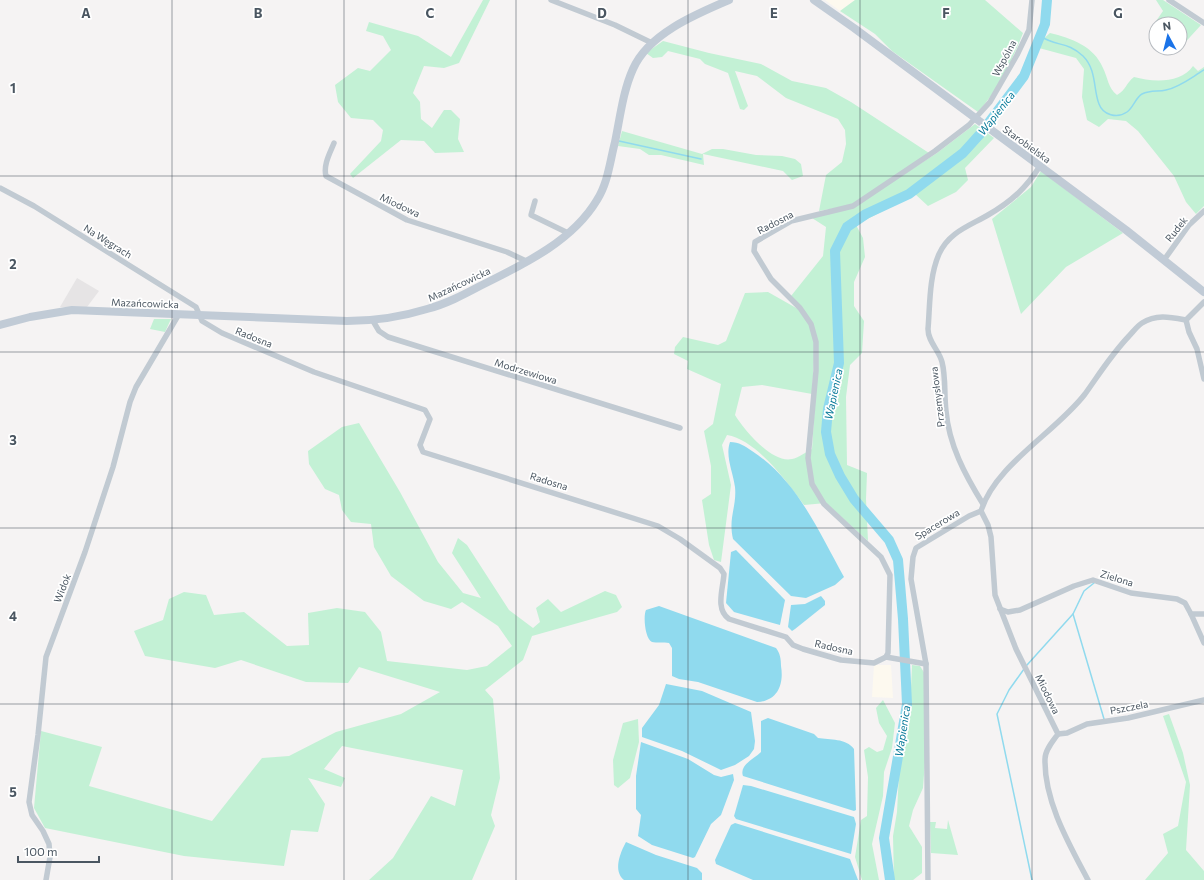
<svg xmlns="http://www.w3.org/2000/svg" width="1204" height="880" font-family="Commissioner,sans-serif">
<rect width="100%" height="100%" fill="#f5f3f3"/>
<g fill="#fdf9ef">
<path d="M825,0H855L840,11Z"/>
<path d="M874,665H891L893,698L872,697Z"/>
</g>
<path fill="#e6e4e5" d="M77,278L99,291L87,307H60Z"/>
<g fill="#c3f1d5">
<path d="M483,0H490L459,63L444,68L424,66L413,93L420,102L421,119L432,128L444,110H451L460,119L458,139L464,152L435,153L424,141L401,140L353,178L350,174L381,141L383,130L373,120L351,118L338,102L335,85L358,68L370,71L391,50L383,36L366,31L369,22L418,36L451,57Z"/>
<path d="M855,0H985L1023,33C1012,61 998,90 978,112L892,51L875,34L840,11Z"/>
<path d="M1156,0H1163L1201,25L1180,48V24H1156V33L1152,27L1163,11Z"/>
<path d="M1050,33C1071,38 1094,46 1103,68C1108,78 1108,88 1117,95C1126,90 1126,83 1134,77C1152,82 1181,84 1193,66L1198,71L1204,67V206L1196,214L1186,202L1174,176L1138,131L1126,121L1108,119L1099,127L1087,120L1082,97L1084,69L1076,58L1039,48L1041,41Z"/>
<path d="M663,41L709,53L761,64L792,81L826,88L851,102L929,153L852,205L819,211L826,175L842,162L846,144L845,130L838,119L786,98L757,76L735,71L748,106L744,110L740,109L728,73L705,64L700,59L668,51L662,57L653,58L646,53Z"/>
<path d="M975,124L994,138L965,168L968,180L956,192L928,206L915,194L856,225L863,238L865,257L854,282V306L864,321L862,353L850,365L846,397L847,465L867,473L866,499L868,541L826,503L804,505C787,482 757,440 727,435L722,445L731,485L721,562L714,560L709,545L702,500L711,494V466L704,431L713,424L721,384L687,369L688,361L674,354L675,347L683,337L718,345L726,341L745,293L768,292L798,309L810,325L815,342L812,394L762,385L742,387L735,415C744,430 773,464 792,459C798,458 806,452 812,449L817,371L813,324L791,296L823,256L826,227L812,218L853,207L937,153Z"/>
<path d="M622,131L702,154L712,149H723L756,155L782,156L795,159L801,164L803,176L792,180L783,171L703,154L704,165L661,155H649L640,149L618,146Z"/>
<path d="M1041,171L1123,233L1066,267L1021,314L992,219L1031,187Z"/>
<path d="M154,319H171L165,332L150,329Z"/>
<path d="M359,423L400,492L438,562L463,593L481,598L452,553L458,538L467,545L509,610L533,628L540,622L536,608L548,599L561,612L605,591L616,595L622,607L617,612L532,636L523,660L485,690L493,699L500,778L491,815L495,826L472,880H369L393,858L431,796L455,806L463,770L342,746L324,769L345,778L341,787L308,778L325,804L318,832L291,830L284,866L184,856L45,828L34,808L41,731L102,747L89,786L212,821L262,758L289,756L336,732L401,714L440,692L359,667L348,683L306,682L241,660L215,668L145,656L134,631L163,620L169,599L184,592L206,595L214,615L244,612L287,646L309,645L308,613L337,608L365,612L381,632L387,661L467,670L487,666L512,646L498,626L462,602L451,609L424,601L391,576L374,547L371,524L351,522L342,510L339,495L325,489L309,464L308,451L342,427Z"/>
<path d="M912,665L920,666L925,674L926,748L923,788L913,810L909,826L922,847V873L913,880H894L893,836L897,812L899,774L910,710Z"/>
<path d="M883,700L895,723L892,748L884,772L883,796L872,844L879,880H862L855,857L861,820L867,816L868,777L864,750L869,747L877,752L883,750L887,736L879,723L876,708Z"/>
<path d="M1169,714L1183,753L1190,785L1186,850L1204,871V880H1145L1168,853L1163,834L1178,826L1186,782L1163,716Z"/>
<path d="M638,719L639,742L630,778L618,788L614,785L613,760L623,723Z"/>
<path d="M948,820L958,855L931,853L930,822H936L935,828L947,829Z"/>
</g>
<g fill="#90daee">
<path d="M730,442C739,442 745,446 752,451C797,480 819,532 844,577L835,585L806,598L791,596L733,539C728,518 737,506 735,487C733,472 725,456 730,442Z"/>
<path d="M736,550L785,600L780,625L734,612L726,603L731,552Z"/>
<path d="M821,596L825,601V605L795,629L792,631L788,627L791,605L805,604Z"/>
<path d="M659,606L776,648C780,653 781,659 781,666C784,684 778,701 757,702L698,682L679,679L672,676V648L669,643C664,642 656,643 652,642C645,639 643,616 646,610Z"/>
<path d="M666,684L702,691L751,712L755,741L754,749L749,756L735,765L721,770L682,751L642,737V728L659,705Z"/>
<path d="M768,718L814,734L818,738C830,740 846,738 854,749L856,810L854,811L743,776C739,765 754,759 761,752V721Z"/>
<path d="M641,742L688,759L714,775L721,777L733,774L734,780L721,815L711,824L695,857L693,858L652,845L638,836L641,815L636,809V776Z"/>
<path d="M743,785L751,786L854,817L856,824L851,854L736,819L734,816Z"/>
<path d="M735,823L850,859L858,880H753L716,864L715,860L731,825Z"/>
<path d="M626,842L656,855L697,868L702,873V880H624C613,871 620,853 626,842Z"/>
</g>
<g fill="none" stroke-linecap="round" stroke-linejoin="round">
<g stroke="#90daee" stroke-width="1.5">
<path d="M1040,36C1057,47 1067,41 1083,56C1097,70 1093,89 1099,104C1103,115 1117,119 1127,112C1133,108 1136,97 1142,94C1151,90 1158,92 1166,90C1180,87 1192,77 1204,70"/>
<path d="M619,141L701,159"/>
<path d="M1073,614L1104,719"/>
<path d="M1027,665L1073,614L1084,591L1094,583"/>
<path d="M1024,669L1009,690L997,714L1032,880"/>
</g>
<path stroke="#90daee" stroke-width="10" d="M890,880L884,838L907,704L903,619L898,560L889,540L854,499L840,476L830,454L826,432L828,409L839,363L835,251L847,227L866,214L909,194L963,153L981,133L1024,76L1045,24L1047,0"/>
<g stroke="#c1cad2" stroke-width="5.5">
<path d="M551,0L615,25L652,43"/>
<path d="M1169,0L1204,23"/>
<path d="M334,143C330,153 323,165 326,176L407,220L507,252L526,261"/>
<path d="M0,188L34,206L196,307L202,321L222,333L314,372L425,410L430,419L420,445L423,452L658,526L680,539L720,568L724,574C723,589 715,609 729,619L786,637L793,645L803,649L841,660L874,663L886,657L888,653L890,575L881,557L824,504L812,484L808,458L816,371V342L811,324L800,308L771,279L754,251L755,242L791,221L853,206L935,151L969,125L990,102L1017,55L1029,30L1032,0"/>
<path d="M535,201L531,215L568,233"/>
<path d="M1164,260L1189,225L1204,211"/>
<path d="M1186,320L1189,332L1197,349L1204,379"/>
<path d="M373,321L379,331L388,337L680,428"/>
<path d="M983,504C965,475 949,445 946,411C944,395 946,377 942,362C939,350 928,342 928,329C930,305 929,277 939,254C949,232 969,226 988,215C1011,202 1026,188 1040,166"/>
<path d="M981,511L988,525L991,537L995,595L1016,649L1058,734C1053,741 1045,750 1045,759C1044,801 1069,844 1088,880"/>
<path d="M1000,609L1008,612L1020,610L1074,586L1093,580L1131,593L1177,599L1185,603L1191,614H1204"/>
<path d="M1191,614L1204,643"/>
<path d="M886,657L926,664"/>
<path d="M1058,734L1067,733L1087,724L1128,718L1204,700"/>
<path d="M46,880L50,857L49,844L43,831L32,815L29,802L38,735L46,657L85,552L113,467L130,402L136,387L179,314"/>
<path d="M928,880L926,664L911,579L913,557L916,548L969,516L981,511C995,465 1056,432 1085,394C1100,373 1111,355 1129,336C1133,332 1137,326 1142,323C1156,314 1170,317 1186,320L1204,302"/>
</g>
<g stroke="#c1cbd6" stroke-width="8">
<path d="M814,0L854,28L1126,230L1204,292"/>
<path d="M0,325L30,317L72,310L347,321C375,321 401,317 427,309C446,304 463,295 480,286C522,265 572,242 597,200C608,183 610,161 615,142C620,118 623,91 633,69C648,34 696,14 729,0"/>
</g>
</g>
<path fill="none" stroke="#4a5661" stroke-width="1" stroke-opacity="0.55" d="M172,0V880M344,0V880M516,0V880M688,0V880M860,0V880M1032,0V880M0,176H1204M0,352H1204M0,528H1204M0,704H1204"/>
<g text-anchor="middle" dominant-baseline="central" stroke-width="3.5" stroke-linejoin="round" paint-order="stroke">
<g font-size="10" fill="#4a5661" stroke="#fff">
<text transform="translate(1004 58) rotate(-62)">Wspólna</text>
<text transform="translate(1027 144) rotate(36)">Starobielska</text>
<text transform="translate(400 205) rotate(25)">Miodowa</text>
<text transform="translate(775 222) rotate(-27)">Radosna</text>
<text transform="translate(1176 229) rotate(-52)">Rudek</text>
<text transform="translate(108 241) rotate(32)">Na Węgrach</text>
<text transform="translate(459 284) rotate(-25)">Mazańcowicka</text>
<text transform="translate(145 303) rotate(2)">Mazańcowicka</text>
<text transform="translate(254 337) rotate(22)">Radosna</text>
<text transform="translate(526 371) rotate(17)">Modrzewiowa</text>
<text transform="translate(937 397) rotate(-97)">Przemysłowa</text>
<text transform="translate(549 481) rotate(17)">Radosna</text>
<text transform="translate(937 524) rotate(-31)">Spacerowa</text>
<text transform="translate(1117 578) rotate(17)">Zielona</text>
<text transform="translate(62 588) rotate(-69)">Widok</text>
<text transform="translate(834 647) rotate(13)">Radosna</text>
<text transform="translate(1048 694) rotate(64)">Miodowa</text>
<text transform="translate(1129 707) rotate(-11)">Pszczela</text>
</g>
<g font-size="11" font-style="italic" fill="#0c7c9b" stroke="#fff">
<text transform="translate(996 113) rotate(-52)">Wapienica</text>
<text transform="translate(833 394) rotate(-78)">Wapienica</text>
<text transform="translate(902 731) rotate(-81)">Wapienica</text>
</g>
</g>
<g font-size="13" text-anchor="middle" font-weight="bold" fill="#4a5661" stroke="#fff" stroke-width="3.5" stroke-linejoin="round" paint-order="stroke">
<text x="86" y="18">A</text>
<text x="258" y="18">B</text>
<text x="430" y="18">C</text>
<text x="602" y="18">D</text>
<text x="774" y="18">E</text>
<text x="946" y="18">F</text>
<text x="1118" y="18">G</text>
<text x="13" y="93">1</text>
<text x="13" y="269">2</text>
<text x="13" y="445">3</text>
<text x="13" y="621">4</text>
<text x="13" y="797">5</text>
</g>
<g transform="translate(1168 36) rotate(353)"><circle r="19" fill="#ffffff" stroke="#b7bbc0"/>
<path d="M0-3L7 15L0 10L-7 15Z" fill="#1a73e8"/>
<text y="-6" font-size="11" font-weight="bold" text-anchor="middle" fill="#4a5661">N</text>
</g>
<path d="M18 856v6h81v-6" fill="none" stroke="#4a5661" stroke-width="2"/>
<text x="24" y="856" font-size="12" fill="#4a5661" stroke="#ffffff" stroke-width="3" paint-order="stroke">100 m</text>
</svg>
